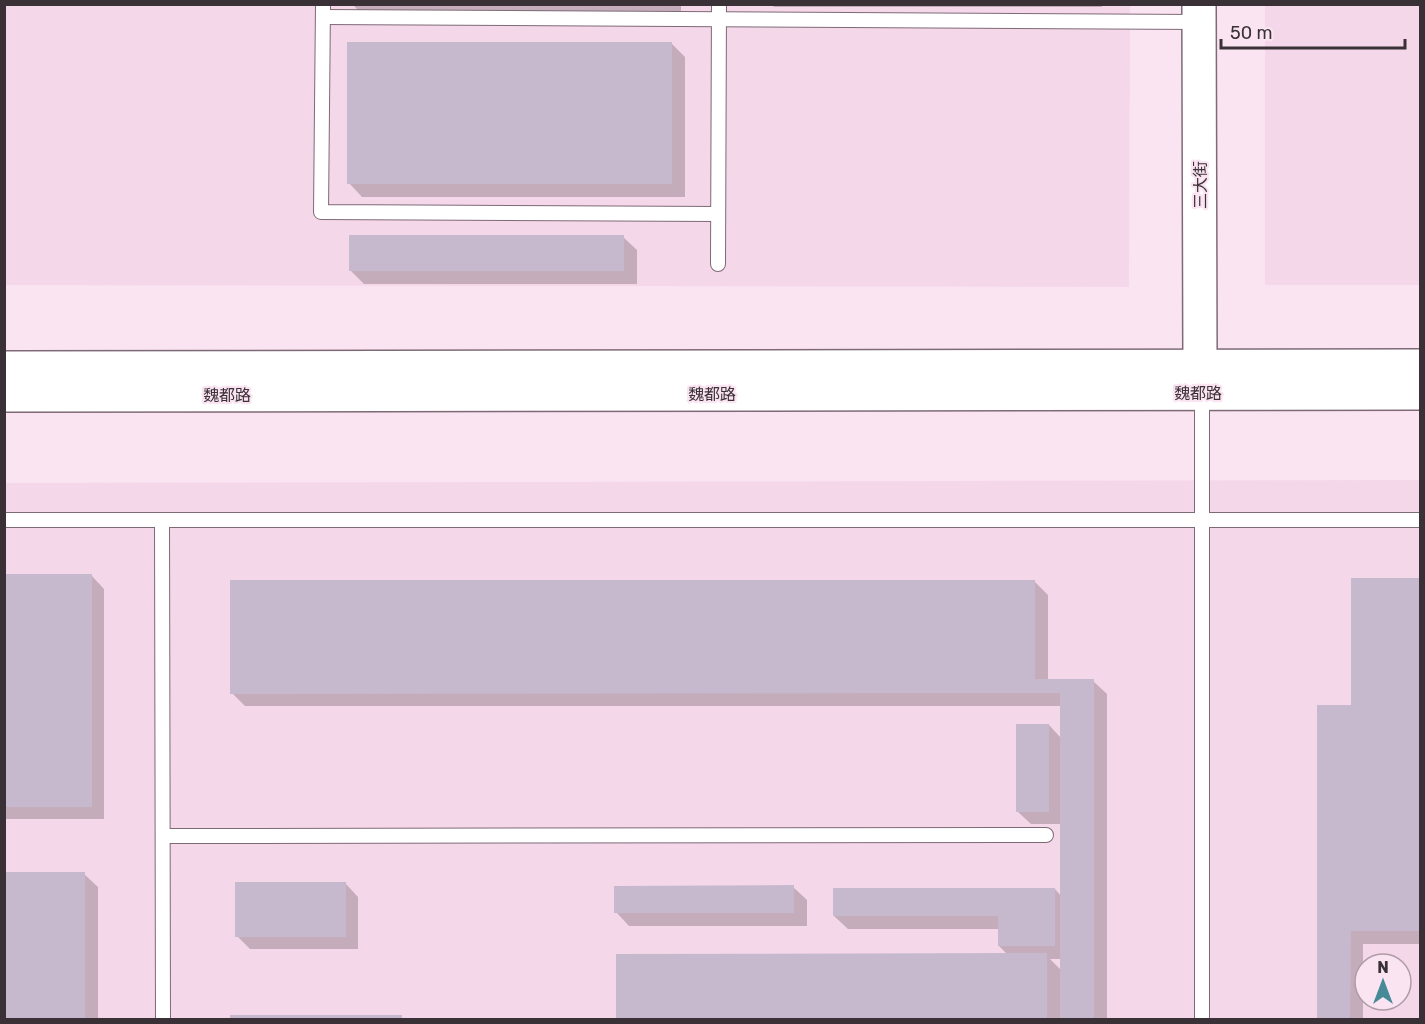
<svg xmlns="http://www.w3.org/2000/svg" width="1425" height="1024" font-family="Rubik,'Noto Sans SC',sans-serif">
<rect width="100%" height="100%" fill="#fbe4f2"/>
<g fill="#f5d7ea" fill-rule="evenodd">
<path d="M4,5H1130L1129,287L5,285Z"/>
<rect x="1265" y="5" width="155" height="280"/>
<path d="M1420,480V1019H5L4,483ZM1365,964H1401V1000H1365Z"/>
</g>
<g fill="#0003" fill-rule="evenodd">
<path d="M352,4H681V14H362Z"/>
<path d="M771,4H1102V7H774Z"/>
<path d="M671,43L685,57V197H362L349,183Z"/>
<path d="M623,237L637,250V284H364L351,271Z"/>
<path d="M4,575H91L104,589V819H4Z"/>
<path d="M1352,579H1420V944H1363V1020H1318L1352,706Z"/>
<path d="M1034,581L1048,595V681H1093L1107,694V1020H617L1008,955L999,946V929H848L834,916L1055,889L1061,896V824H1031L1017,811L1049,725L1061,738V706H245L232,693ZM1050,959H1061V970Z"/>
<path d="M84,874L98,887V1020H4Z"/>
<path d="M345,883L358,897V949H250L237,936Z"/>
<path d="M793,887L807,900V926H629L616,912Z"/>
</g>
<g fill="#c6b9cd">
<rect x="347" y="42" width="325" height="142"/>
<rect x="349" y="235" width="275" height="36"/>
<rect x="4" y="574" width="88" height="233"/>
<path d="M1351,578H1420V931H1351L1350,1020H1317V705H1351Z"/>
<path d="M230,580H1035V679H1094V1020H1060V693L230,694Z"/>
<rect x="1016" y="724" width="33" height="88"/>
<rect x="4" y="872" width="81" height="148"/>
<rect x="235" y="882" width="111" height="55"/>
<path d="M794,885V913H614V886Z"/>
<path d="M833,888H1055V946H998V916H833Z"/>
<path d="M1047,953V1020H616V954Z"/>
<rect x="230" y="1015" width="172" height="5"/>
</g>
<g fill="none" stroke-linecap="round" stroke-linejoin="round">
<defs>
<g id="service">
<path d="M323,4L321,212L718,214"/>
<path d="M323,17L1199,22"/>
<path d="M718,264L719,4"/>
<path d="M1202,393V1020"/>
<path d="M4,520H1420"/>
<path d="M162,520L163,1020"/>
<path d="M163,836L1046,835"/>
</g>
<path id="tertiary" d="M1199,4L1200,366"/>
<g id="secondary">
<path d="M4,368L1420,366"/>
<path d="M4,395L1420,393"/>
</g>
</defs>
<use href="#service" stroke="#7e6a76" stroke-width="16"/>
<use href="#tertiary" stroke="#7e6a76" stroke-width="36"/>
<use href="#secondary" stroke="#7e6a76" stroke-width="36"/>
<use href="#service" stroke="#fff" stroke-width="14"/>
<use href="#tertiary" stroke="#fff" stroke-width="33"/>
<use href="#secondary" stroke="#fff" stroke-width="33"/>
</g>
<g text-anchor="middle" dominant-baseline="central" stroke-width="4.5" stroke-linejoin="round" paint-order="stroke">
<g font-size="16" fill="#3a3137" stroke="#fbe4f2">
<text transform="translate(1200 185) rotate(-90)">三大街</text>
<text x="1198" y="393">魏都路</text>
<text x="712" y="394">魏都路</text>
<text x="227" y="395">魏都路</text>
</g>
</g>
<rect width="1425" height="1024" fill="none" stroke="#3a3137" stroke-width="12"/>
<g transform="translate(1383 982)"><circle r="28" fill="#fbe4f2" stroke="#ae9ca7" stroke-width="1.5"/>
<path d="M0-4.5L10 22L0 15L-10 22Z" fill="#468a98"/>
<text y="-9" font-size="16" font-weight="bold" text-anchor="middle" fill="#3a3137">N</text>
</g>
<path d="M1221 39v9h184v-9" fill="none" stroke="#3a3137" stroke-width="3"/>
<text x="1230" y="39" font-size="18" fill="#3a3137" stroke="#fbe4f2" stroke-width="4.5" paint-order="stroke">50 m</text>
</svg>
